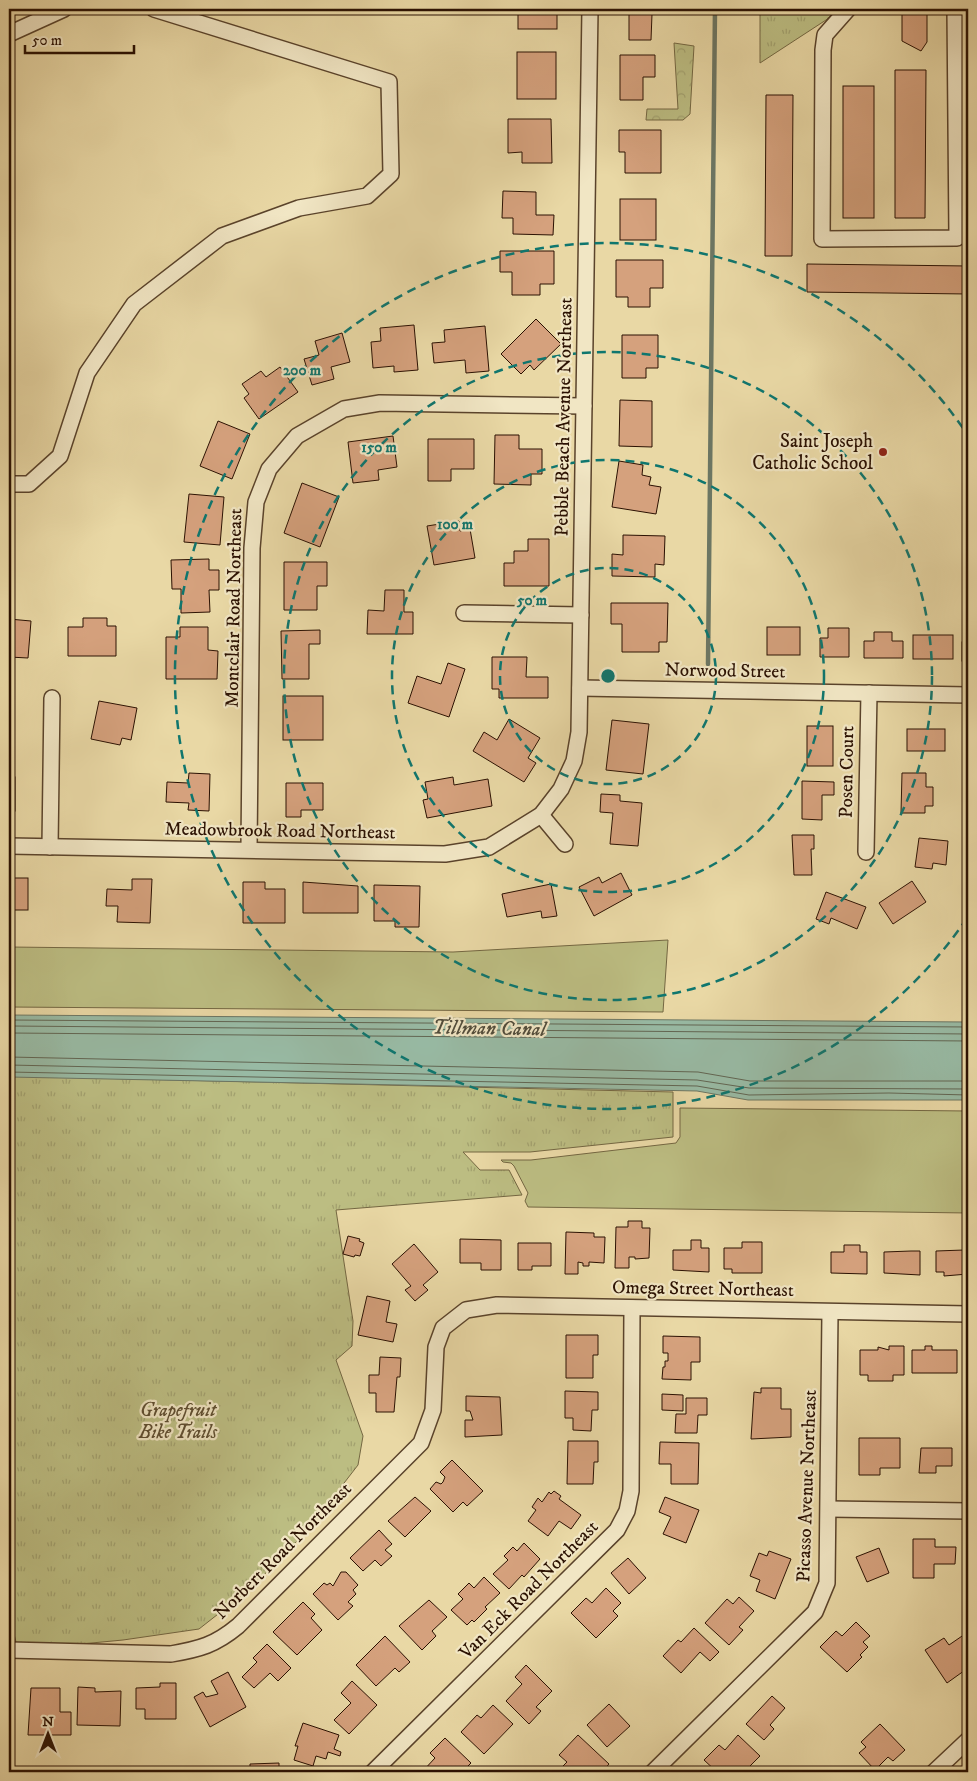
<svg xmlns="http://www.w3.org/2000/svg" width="977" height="1781" font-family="'IM FELL DW Pica',serif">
<defs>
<pattern id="forest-crowns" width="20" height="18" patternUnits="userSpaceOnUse" patternTransform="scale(1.25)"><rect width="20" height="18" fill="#bcbd82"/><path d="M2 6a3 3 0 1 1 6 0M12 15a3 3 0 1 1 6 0" fill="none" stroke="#a2a16f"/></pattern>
<pattern id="park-tufts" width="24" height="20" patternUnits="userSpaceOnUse" patternTransform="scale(1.25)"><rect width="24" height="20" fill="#bcbd82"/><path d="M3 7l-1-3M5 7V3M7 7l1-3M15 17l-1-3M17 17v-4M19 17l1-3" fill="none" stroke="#a2a16f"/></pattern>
</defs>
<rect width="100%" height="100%" fill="#e9d8a5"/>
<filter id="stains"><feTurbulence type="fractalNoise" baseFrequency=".004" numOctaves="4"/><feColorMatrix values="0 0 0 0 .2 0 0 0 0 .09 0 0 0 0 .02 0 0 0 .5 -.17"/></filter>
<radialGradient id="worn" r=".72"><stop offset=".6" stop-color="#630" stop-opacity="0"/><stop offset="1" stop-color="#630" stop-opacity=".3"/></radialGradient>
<g fill="#bcbd82" stroke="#746742">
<path d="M668,940L663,1012L9,1007V947L453,952Z"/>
<path d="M680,1108L968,1111V1213L528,1207L525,1201L528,1193L514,1166L511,1163L503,1162L501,1160H531L676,1143L680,1137Z"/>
</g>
<path fill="url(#forest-crowns)" stroke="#746742" d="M674,43L694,46L690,114L683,120H646L647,109H678Z"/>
<g fill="url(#park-tufts)" stroke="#746742">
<path d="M760,9H837L826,20L760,63Z"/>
<path d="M9,1076L673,1092V1137L530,1152H463L480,1170H509L522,1195L336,1210L353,1321L352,1346L336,1360L363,1436L358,1465L307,1531L250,1589L199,1629L123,1640L18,1650L9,1614Z"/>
</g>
<path fill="#98baa4" stroke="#6c7663" d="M9,1015L968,1022V1100H748L697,1091L9,1077Z"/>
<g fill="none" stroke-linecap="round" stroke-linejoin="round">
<g stroke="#626653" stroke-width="1">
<path d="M9,1020L968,1027"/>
<path d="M9,1026L968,1034"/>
<path d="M9,1033L968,1041"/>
<path d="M9,1057L698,1072L750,1081H968"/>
<path d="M9,1065L697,1080L749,1088L968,1089"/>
<path d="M9,1072L697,1086L749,1095L889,1093L968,1095"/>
</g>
<path stroke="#6c7663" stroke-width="4.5" d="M708,664L715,9"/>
</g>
<g fill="#d5a17d" stroke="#2b1102">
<rect x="518" y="9" width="39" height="20"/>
<path d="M629,9H665V14H652L651,40H629Z"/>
<path d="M902,9H927V42L921,51L902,41Z"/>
<rect x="517" y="52" width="39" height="47"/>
<path d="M620,55H655V77H643V100H620Z"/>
<path d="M895,70H926L925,218H895Z"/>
<rect x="843" y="86" width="31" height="132"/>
<path d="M766,95H793L792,256H765Z"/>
<path d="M508,119H551L552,163H522V152L508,153Z"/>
<path d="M619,130H661V173H625V152H619Z"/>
<path d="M503,191L536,192V215H554L553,235L513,234V218H502Z"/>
<rect x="620" y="199" width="36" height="41"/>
<path d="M500,251H554V284H540V295H512V272H500Z"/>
<path d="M616,260H663V288H650V307H628V297H616Z"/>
<path d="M807,264L968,266V294L807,292Z"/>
<path d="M536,319L561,344L534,370L530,365L521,374L501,354Z"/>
<path d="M414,325L418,370L394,372V366L373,368L371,342L381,341L380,328Z"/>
<path d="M485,326L489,371L466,373L465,360L434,363L432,343L445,342L444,330Z"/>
<path d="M342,333L350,362L331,367L334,379L312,385L304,359L319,355L315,341Z"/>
<path d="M622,335H658V368H646V378H622Z"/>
<path d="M280,367L298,392L259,419L244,398L249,394L242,384L261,371L266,377Z"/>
<path d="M620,400L652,401V447L619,446Z"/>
<path d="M218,421L250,434L232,479L200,466Z"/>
<path d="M495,435H519V449H542V474H531V485L494,484Z"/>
<path d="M393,436L397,467L378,470L379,480L353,483L348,442Z"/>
<path d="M428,439H474V469H451V481H428Z"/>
<path d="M619,461L643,465L642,475L651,477L649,485L661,487L656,514L612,507Z"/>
<path d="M302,483L339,497L320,547L284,533Z"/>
<path d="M189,494L224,497L220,545L184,542Z"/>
<path d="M459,521L460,531L470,529L475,558L434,565L427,526Z"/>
<path d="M623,535L665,536L664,565L655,564V577L612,576V554L623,555Z"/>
<path d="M528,539H549V586H504V563H514V551H528Z"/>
<path d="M209,559V570H219V590H209L210,612L181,613V589H172L171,560Z"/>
<path d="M284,562H327V586H317V610H284Z"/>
<path d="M385,590H404V612H413V634H367L368,610L384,611Z"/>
<path d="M611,603H668L667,642H659V652H622V624H611Z"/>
<path d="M83,618H107V626H116V656H68V627H83Z"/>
<path d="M9,619L31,621L28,658L9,657Z"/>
<path d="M180,627H208V650L218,651L217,679H166V637H180Z"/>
<rect x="767" y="627" width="33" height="28"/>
<path d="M828,628H849V657H820V638H828Z"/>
<path d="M320,630V644H309V679H282L281,631Z"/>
<path d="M874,632H892V641H903V658H864V641H874Z"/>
<rect x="913" y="635" width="40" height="24"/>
<rect x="962" y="642" width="6" height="19"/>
<path d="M492,657H527L526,677H548V698H499V689H492Z"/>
<path d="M448,663L465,669L449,717L408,703L417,676L441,684Z"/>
<rect x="283" y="696" width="40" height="44"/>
<path d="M99,701L137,708L131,740L122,738L120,745L91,739Z"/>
<path d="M509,719L540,738L528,758L536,763L524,782L473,751L484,732L497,740Z"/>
<path d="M612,720L649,724L643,774L606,770Z"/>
<rect x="807" y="726" width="26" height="40"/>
<rect x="907" y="729" width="38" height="22"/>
<path d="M189,773L210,774L209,811L188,810L189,803L166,802L167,782L188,783Z"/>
<path d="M902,773H926V787H933V806H925V813H901Z"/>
<rect x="9" y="777" width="6" height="34"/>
<path d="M453,777L454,785L488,779L492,806L427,818L423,800L428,799L425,782Z"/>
<path d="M802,781L834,782V795H822V820L802,819Z"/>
<path d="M286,783H323V810H301V817H286Z"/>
<path d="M601,794L620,795V801L642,803L638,846L610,844L613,813L600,812Z"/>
<path d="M792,835H814V849H811L812,875H794Z"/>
<path d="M919,838L948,841L946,865L933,863L932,869L915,867Z"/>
<path d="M621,873L632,895L594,916L579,887L599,877L602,883Z"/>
<rect x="9" y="878" width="19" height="32"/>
<path d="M132,879H152L150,923L117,922L118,906H106L107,889L132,890Z"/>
<path d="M912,881L926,902L893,924L879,903Z"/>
<path d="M243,882H265V889H285V923H243Z"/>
<path d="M303,882L358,886V913H303Z"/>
<path d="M551,884L557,916L542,918L541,911L507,917L502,894Z"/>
<path d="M374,885L420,886L419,927H395V921H374Z"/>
<path d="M826,892L866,907L857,929L831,918L829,924L816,919Z"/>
<path d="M628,1221H642V1228H650L649,1258L635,1259V1257H629V1268H615L616,1227H628Z"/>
<path d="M566,1232L594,1233V1237H605L604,1263L589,1262V1266H583V1263L578,1262V1274H565Z"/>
<path d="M348,1236L360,1239L359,1241L364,1243L360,1256L355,1255L354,1257L343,1254Z"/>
<path d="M460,1239L501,1240V1270H481V1263H460Z"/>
<path d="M691,1240H701V1248H709V1272L673,1270V1250H691Z"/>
<path d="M742,1242H762V1273H732V1269H724V1248H742Z"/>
<path d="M518,1243H551V1266H532V1270H518Z"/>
<path d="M414,1244L438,1272L423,1285L428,1290L415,1301L405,1290L411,1286L392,1264Z"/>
<path d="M844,1245H860V1252H867V1274L831,1273V1252H844Z"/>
<path d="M964,1250H968V1274L944,1276V1272H936V1251Z"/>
<path d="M911,1251H920V1275L884,1273V1252Z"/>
<path d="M367,1296L390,1301L386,1322L397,1324L393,1342L358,1335Z"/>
<path d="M566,1335H598V1355H593V1378H566Z"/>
<path d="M663,1336L700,1337V1362H691V1380L662,1379L663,1367H665V1361H668V1353H663Z"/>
<path d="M889,1346H904V1375H893V1381H868V1375H860V1350H878V1347L889,1350Z"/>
<path d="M925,1346H932V1350H957V1373H912V1350H925Z"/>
<path d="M380,1357L401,1358L400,1377H397L394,1412H376V1393H369V1375H379Z"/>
<path d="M761,1388H781V1409H791V1437L751,1439L754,1392L761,1393Z"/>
<path d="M565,1391L598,1392V1410H592L591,1431L573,1430V1418H565Z"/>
<path d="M662,1394L683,1395V1411L662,1410Z"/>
<path d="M466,1396L500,1397L502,1435L465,1437V1420H473L470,1411H466Z"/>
<path d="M686,1398H707V1415H698L697,1433H675L676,1414H686Z"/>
<path d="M859,1438H900V1468H880V1475H859Z"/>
<path d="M568,1441H598V1462H594L593,1484H567Z"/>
<path d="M660,1442L699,1443L698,1484H671V1464H659Z"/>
<path d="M921,1448H952V1466H936V1473H919Z"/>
<path d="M452,1460L483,1491L467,1506L463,1502L453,1512L430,1489L436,1482L441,1484L443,1482L445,1477L440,1472Z"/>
<path d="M554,1491L561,1496L559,1499L581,1515L571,1529L559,1521L548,1536L528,1521L536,1510L532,1507L538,1498L542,1502L549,1492L551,1494Z"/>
<path d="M415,1497L431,1511L405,1537L388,1521Z"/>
<path d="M665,1497L699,1510L686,1543L663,1534L671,1517L659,1512Z"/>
<path d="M379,1530L392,1544L385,1550L392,1556L381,1566L375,1560L363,1571L350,1558Z"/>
<path d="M913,1539H935V1547H956L955,1564H934V1578H913Z"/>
<path d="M524,1543L540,1559L524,1577L522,1575L509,1589L493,1574L508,1560L504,1556L513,1547L517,1551Z"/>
<rect x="966" y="1543" width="2" height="34"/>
<path d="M879,1548L889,1573L867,1582L856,1557Z"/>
<path d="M769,1551L791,1559L775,1599L756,1591L760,1580L750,1576L759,1553L767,1556Z"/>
<path d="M628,1558L646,1578L629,1594L611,1573Z"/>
<path d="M341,1572H346L358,1585L353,1590L356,1594L348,1602L353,1606L338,1620L313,1594L324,1583L327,1585L330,1583L333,1586Z"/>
<path d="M484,1577L500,1593L485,1607L487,1609L474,1622L472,1620L467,1625L451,1610L463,1599L458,1594L469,1583L474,1588Z"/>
<path d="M606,1588L621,1603L613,1611L618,1616L596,1638L571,1613L586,1598L592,1603Z"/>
<path d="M739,1597L754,1611L739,1627L743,1630L729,1645L705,1623L727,1599L733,1604Z"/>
<path d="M429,1600L447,1617L432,1631L436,1636L422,1650L399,1626Z"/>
<path d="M303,1602L315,1614L311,1618L322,1630L297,1655L273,1632Z"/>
<path d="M856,1622L870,1636L863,1642L868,1647L860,1655L862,1657L847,1672L820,1647L836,1631L842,1636Z"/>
<path d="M694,1628L719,1652L710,1661L700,1652L681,1673L663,1656L678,1640L681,1642Z"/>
<path d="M965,1634L968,1639V1668L947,1683L925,1650L944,1638L949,1645Z"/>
<path d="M385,1636L410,1662L399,1672L395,1668L376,1686L356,1665Z"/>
<path d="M267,1644L291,1668L278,1681L270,1673L254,1688L242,1677L257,1662L253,1658Z"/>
<path d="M526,1665L552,1691L536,1707L541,1711L529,1724L506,1701L522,1684L515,1677Z"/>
<path d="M228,1672L246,1707L210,1727L194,1697L203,1692L206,1697L218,1694L211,1681Z"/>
<path d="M352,1681L377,1705L349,1734L334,1720L351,1703L341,1693Z"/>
<path d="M160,1683H176V1719H145V1709H136V1688L160,1687Z"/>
<path d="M78,1687L95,1688V1692L121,1691L120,1726L77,1725Z"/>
<path d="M31,1688H60V1712H71V1735H28Z"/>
<path d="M772,1696L785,1708L770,1725L774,1729L764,1740L746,1724Z"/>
<path d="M609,1704L630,1726L607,1747L587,1725Z"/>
<path d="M493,1705L513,1724L484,1754L461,1732L477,1715L481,1718Z"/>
<path d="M303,1723L339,1735L334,1749L341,1752L340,1756L328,1752L326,1759L316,1756L313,1766L294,1760L298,1746H295Z"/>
<path d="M880,1724L905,1750L893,1761L888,1757L875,1770L859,1753L866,1747L861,1742Z"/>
<path d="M578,1735L609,1764L602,1772H557L567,1762L559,1755Z"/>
<path d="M738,1735L760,1756L744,1772H717L704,1760L719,1745L725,1750Z"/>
<path d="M445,1738L471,1763L462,1772H422L435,1758L430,1753Z"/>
<path d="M279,1763V1772H250V1764Z"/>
<rect x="71" y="1767" width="20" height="5"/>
</g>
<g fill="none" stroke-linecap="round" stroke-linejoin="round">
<defs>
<g id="minor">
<path d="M848,9L825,35L823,50L822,239L957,238L955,9"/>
<path d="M9,34L64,9"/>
<path d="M9,484H29L60,456L87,373L134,304L222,236L299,208L367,196L391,174L389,82L154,9"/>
<path d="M464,613L581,615"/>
<path d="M580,688L968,695"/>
<path d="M541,815L565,844"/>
<path d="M9,846L445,854L489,847L541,815L561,789L574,761L579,732L590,9"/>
<path d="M50,847L52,698"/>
<path d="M249,849L252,548L256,502L269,469L297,436L344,409L380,403L584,406"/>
<path d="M866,852L869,693"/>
<path d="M829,1509L968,1511"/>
<path d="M9,1650L171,1654C200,1649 215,1645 238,1626L421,1443L433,1410L436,1347L443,1328L466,1310L497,1305L968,1314"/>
<path d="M373,1772L617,1530L627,1511L631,1491L632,1308"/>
<path d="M653,1772L815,1612L827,1583L830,1312"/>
<path d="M934,1772L968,1740"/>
</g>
</defs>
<use href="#minor" stroke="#5a432b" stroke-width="18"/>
<use href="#minor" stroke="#f1e6c4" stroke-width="15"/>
</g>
<g fill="none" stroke="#0f766e" stroke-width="2.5" stroke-dasharray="9 6">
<circle cx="608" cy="676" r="108"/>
<circle cx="608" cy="676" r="216"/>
<circle cx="608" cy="676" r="324"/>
<path d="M967 918A433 433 0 1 1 967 434"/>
</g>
<circle fill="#8f2418" stroke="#f1e6c4" stroke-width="2" cx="883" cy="452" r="5"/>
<g text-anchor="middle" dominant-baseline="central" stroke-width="4.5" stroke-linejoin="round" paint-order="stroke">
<g font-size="19" fill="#2b1102" stroke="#f1e6c4">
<text transform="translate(564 417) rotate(-89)">Pebble Beach Avenue Northeast</text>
<text transform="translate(234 608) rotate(-89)">Montclair Road Northeast</text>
<text transform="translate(725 671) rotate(1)">Norwood Street</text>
<text transform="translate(847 772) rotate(-89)">Posen Court</text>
<text transform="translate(280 831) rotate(1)">Meadowbrook Road Northeast</text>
<text transform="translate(703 1289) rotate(1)">Omega Street Northeast</text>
<text transform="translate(807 1486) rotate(-88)">Picasso Avenue Northeast</text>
<text transform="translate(283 1551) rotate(-45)">Norbert Road Northeast</text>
<text transform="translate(529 1590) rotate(-45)">Van Eck Road Northeast</text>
</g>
<g font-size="19" fill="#2b1102" stroke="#f1e6c4" text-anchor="end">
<text x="873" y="441">Saint Joseph<tspan x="873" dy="22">Catholic School</tspan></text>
</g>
<g font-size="19" font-style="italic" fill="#5e4d2f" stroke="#f1e6c4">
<text x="178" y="1410">Grapefruit<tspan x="178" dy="22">Bike Trails</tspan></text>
</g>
<g font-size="20" font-style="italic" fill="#514c3b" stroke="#f1e6c4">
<text transform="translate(489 1029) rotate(1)">Tillman Canal</text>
</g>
</g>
<circle cx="608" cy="676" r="8" fill="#0f766e" stroke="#f1e6c4" stroke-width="2.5"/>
<g font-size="15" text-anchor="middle" font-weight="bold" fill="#0f766e" stroke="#f1e6c4" stroke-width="4.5" stroke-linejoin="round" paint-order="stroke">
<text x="302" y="375">200 m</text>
<text x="379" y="452">150 m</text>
<text x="455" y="529">100 m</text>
<text x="532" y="605">50 m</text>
</g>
<rect width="977" height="1781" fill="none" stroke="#e9d8a5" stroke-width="30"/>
<rect x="10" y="10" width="957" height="1761" fill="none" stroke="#2b1102" stroke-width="2.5"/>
<rect x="15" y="15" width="947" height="1751" fill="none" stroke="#2b1102"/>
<g transform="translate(48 1734)" stroke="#f1e6c4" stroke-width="4" paint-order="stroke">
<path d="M0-4L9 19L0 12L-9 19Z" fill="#2b1102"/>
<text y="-8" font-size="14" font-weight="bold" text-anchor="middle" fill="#2b1102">N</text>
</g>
<path d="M25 45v8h109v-8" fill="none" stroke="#2b1102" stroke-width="2.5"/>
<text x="32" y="45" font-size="15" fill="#2b1102" stroke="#f1e6c4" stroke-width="4" paint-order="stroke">50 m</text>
<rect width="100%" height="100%" filter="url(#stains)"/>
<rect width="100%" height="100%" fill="url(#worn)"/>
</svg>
